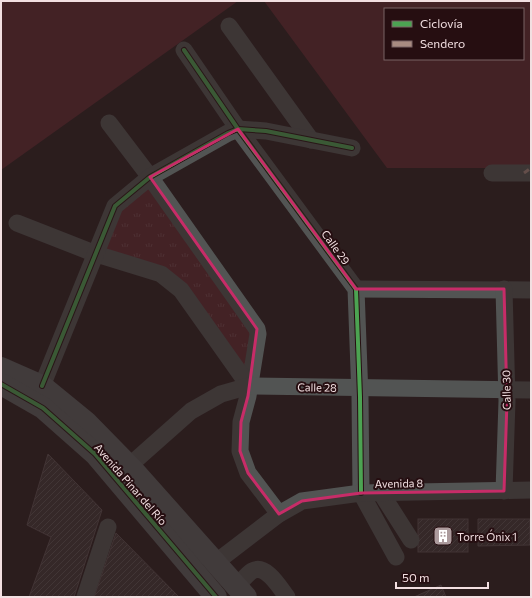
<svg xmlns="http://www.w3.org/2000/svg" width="532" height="598" font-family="Commissioner,sans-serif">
<defs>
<pattern id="park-tufts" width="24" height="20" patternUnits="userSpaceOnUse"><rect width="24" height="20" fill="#602830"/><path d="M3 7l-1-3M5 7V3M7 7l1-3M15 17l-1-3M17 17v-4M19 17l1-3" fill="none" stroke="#77474e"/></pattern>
<pattern id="building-hatch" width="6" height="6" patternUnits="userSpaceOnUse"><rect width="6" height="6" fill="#403536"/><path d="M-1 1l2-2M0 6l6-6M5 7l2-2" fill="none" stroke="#5c5253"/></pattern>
</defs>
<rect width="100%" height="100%" fill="#2b1d1e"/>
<g fill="#602830" fill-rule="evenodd">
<path d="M1,1H238L1,170Z"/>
<path d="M264,1H531V168H387ZM385,9H523V59H385Z"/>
</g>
<path fill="url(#park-tufts)" d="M149,183L254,330L246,379L184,287L101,251L119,209Z"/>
<g fill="url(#building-hatch)" stroke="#5d5051">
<path d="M48,454L102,510L74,597H29L51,537L27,525Z"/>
<rect x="418" y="519" width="50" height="33"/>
<path d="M478,519H530V545L478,546Z"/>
<path d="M116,533L179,597H94Z"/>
<path d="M441,585L446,597H414Z"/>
</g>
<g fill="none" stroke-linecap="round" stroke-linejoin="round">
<g stroke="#525453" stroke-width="17">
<path d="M229,26L311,140"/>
<path d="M184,50L238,129L356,289L360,397L361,493L396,557"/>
<path d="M109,123L150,177L257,329L258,334L248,396L241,422L240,451L248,473L279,514"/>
<path d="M492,173H531"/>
<path d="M17,223L96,254L161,274L181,290L249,386"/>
<path d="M356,289L531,290"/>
<path d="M504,289L507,401L504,491"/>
<path d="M42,386L115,206L150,177L228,133L238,129L266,131L352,148"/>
<path d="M129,466L191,411L221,394L249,386L531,390"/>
<path d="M381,493L411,540"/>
<path d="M215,563L279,514L302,501L361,493L531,490"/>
<path d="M237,586C241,582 247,574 252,571C266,563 280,588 287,597"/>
<path d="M85,597L108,527"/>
</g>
<g stroke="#5b5f5f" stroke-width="22">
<path d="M1,368L42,386L86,422L134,471L246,597"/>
<path d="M1,384L43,408L95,454L216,597"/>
</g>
<path stroke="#a88b81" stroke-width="3" stroke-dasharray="6 3" stroke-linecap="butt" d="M524,173L531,168"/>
<defs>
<g id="cycleway">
<path d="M184,50L238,129L356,289L360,397L361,493"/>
<path d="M1,384L43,408L95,454L216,597"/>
<path d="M42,386L115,206L150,177L228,133L238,129L266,131L352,148"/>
</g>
</defs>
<use href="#cycleway" stroke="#260e11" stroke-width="6"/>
<use href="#cycleway" stroke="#4ca352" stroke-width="4"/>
</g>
<path d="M0 0H532V598H0ZM238,129L356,289H504L507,401L504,491L361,493L302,501L279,514L248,473L240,451L241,422L248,396L257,329L150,177Z" fill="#2b1d1e" fill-opacity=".55" fill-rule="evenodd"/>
<path fill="none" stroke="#c72c68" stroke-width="3" stroke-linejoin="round" d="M238,129L356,289H504L507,401L504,491L361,493L302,501L279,514L248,473L240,451L241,422L248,396L257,329L150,177Z"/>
<defs>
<symbol id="building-square" viewBox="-11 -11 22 22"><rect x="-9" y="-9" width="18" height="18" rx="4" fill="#ac9b9d" stroke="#260e11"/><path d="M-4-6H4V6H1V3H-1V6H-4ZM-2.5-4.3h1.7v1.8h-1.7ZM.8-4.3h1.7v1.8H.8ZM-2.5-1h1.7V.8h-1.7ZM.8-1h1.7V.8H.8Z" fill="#fff"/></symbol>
</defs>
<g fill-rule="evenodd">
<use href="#building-square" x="432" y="525" width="22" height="22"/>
</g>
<g text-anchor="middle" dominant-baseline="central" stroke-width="4" stroke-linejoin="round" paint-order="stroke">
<g font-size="11" fill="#f2dfe1" stroke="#260e11">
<text transform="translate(336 247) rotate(54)">Calle 29</text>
<text transform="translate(317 387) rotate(1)">Calle 28</text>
<text transform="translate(506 390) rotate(-91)">Calle 30</text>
<text transform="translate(399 483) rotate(-1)">Avenida 8</text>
<text transform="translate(131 484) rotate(49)">Avenida Pinar del Río</text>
</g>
<g font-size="11" fill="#f2dfe1" stroke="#260e11" text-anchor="start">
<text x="457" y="536">Torre Ónix 1</text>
</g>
</g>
<rect width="532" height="598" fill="none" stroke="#f2dfe1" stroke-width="4"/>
<rect x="384" y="8" width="140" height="52" fill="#260e11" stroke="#786264"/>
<rect x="392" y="21" width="20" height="6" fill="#4ca352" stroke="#786264"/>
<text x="420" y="28" font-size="12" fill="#f2dfe1">Ciclovía</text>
<rect x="392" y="41" width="20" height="6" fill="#a88b81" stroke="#786264"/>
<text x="420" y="48" font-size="12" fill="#f2dfe1">Sendero</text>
<path d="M396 582v6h92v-6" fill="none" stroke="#f2dfe1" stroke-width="2"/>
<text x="402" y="582" font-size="12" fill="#f2dfe1" stroke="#260e11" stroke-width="3" paint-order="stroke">50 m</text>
</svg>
